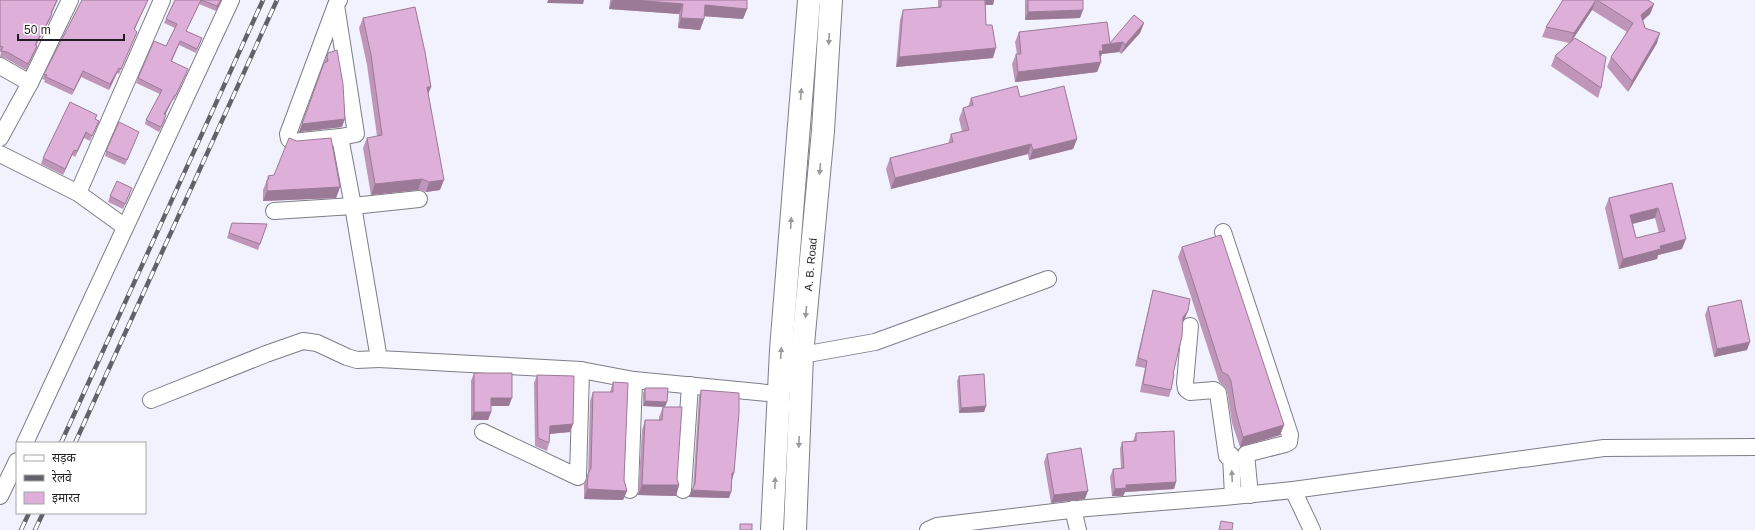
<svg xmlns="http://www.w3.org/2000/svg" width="1755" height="530" font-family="Helvetica,'Noto Sans Devanagari',sans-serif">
<rect width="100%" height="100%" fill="#f2f2fe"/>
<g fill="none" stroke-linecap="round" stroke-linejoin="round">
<defs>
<g id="street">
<path d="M336,5L356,134L340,137L292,142L289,139L288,134L336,5L339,0"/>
<path d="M0,66L30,83"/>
<path d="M340,137L353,206L419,199"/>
<path d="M0,138L30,83L70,0"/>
<path d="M0,154L78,193L125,227"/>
<path d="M78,193L162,0"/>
<path d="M274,211L353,206L379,359L581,370L634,380L778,394"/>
<path d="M1223,232L1290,435L1289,442L1285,444L1246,454L1250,495"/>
<path d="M1190,326L1185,383L1186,389L1190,392L1214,390L1218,393L1227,456L1231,455L1233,496"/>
<path d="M802,355L875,342L1048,279"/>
<path d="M151,400L266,354L303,341L317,343L347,357L357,360L379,359"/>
<path d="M483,432L578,477L581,370"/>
<path d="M25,443L231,0"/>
<path d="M630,490L634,380"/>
<path d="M683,490L690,385"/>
<path d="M1293,490L1312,530"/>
<path d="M0,496L17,461"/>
<path d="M1073,509L1078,530"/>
<path d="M928,530L937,526L1087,508L1224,497L1293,490L1604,448L1755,447"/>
</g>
<g id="secondary">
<path d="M772,530L781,350L809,0"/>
<path id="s1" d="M795,530L802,355L823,131L831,0"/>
</g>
</defs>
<use href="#street" stroke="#7d7d88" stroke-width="18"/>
<use href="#secondary" stroke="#7d7d88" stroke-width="24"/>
<use href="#street" stroke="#fff" stroke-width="16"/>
<use href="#secondary" stroke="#fff" stroke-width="22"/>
<defs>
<g id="rail">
<path d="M61,443L263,0"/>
<path d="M75,443L277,0"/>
<path d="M21,530L29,513"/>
<path d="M35,530L43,513"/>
</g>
</defs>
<use href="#rail" stroke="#626269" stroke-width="4.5"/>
<use href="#rail" stroke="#fff" stroke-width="3" stroke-dasharray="9" stroke-linecap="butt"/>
</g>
<g fill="#bf96ba" fill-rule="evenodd">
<path d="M0,0H58L52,13L50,19L36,46H37L35,51L26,70L5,58L0,57L1,52H0Z"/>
<path d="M82,0H148L134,30L137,32L119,74L117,73L109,90L81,77L72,95L44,82L45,80L42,79L44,74Z"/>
<path d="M175,0H222L216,11L199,4L197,9L186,31L202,38L196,53L179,45L172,61L186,74L174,100L173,99L165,114V120L159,132L145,124L146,120L160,94L136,83L138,78L166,46L175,28L164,23Z"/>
<path d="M610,0H747V9L743,19L704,16V19L700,30L678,28L679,14L609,9Z"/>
<path d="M938,0H994L993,5H985L986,25L993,58L896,67L900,20L903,10L938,8Z"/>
<path d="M1025,0H1083L1080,18L1025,20Z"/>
<path d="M1563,0H1648L1654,4L1650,14L1643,20L1645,28L1657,43L1628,92L1607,67L1611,57L1627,32L1592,10L1572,41L1601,88L1598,98L1551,66L1555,56L1569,43L1542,37L1546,27Z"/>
<path d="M363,18L431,87L428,93L440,190L426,192L418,190L371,195L363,148L367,138L377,136L367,65L359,28Z"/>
<path d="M1144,23L1140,33L1121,54L1119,52L1102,54L1100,58L1101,62L1097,72L1015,82L1012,64L1016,54H1017L1015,42L1019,32L1110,43Z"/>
<path d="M328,53L342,127L299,132Z"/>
<path d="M1020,97L1077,139L1073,149L1029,160L1028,154L891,189L886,169L890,158L948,144L951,134L962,131L959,119L963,108L968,107L971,98Z"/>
<path d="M97,115L95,119L99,121L90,141L84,138L75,157L72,155L63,175L41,164L43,158Z"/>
<path d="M137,137L125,165L105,156L106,151Z"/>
<path d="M274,175L340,187L336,198L263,201V190L267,180L268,176Z"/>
<path d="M1672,183L1682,249L1658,255L1657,259L1619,269L1605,208L1609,198ZM1655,218L1659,233L1636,238L1633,224Z"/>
<path d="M130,194L123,209L108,202L110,196Z"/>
<path d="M232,223L267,224L258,250L227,238Z"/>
<path d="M1182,247L1284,425L1280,435L1240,447L1232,423L1227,391L1224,386L1219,382L1178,257Z"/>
<path d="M1153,290L1188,311L1185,318L1183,321L1173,374L1171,390L1169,397L1140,392L1145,368L1135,366L1151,298Z"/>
<path d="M1708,307L1747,350L1714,357L1705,315Z"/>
<path d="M474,373L509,406H491V412L488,420H471V381Z"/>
<path d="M537,375L573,424L570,432L550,434L549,443L547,451L535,446L534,383Z"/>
<path d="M959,376L986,406L984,412L959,413L957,381Z"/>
<path d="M613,382L624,480L627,491L623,500L584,499V484L588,474L590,401L593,392H610Z"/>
<path d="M645,388L665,407L677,479L679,485L676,496L638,495L642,430L645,420H659V417L663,407L643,406V393Z"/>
<path d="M701,390L732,480L731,492L729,498L689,497L693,488L699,396Z"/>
<path d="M1136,433L1176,482L1174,489L1125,492L1123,496H1112L1110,477L1113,469H1121L1120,449L1122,442L1133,441Z"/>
<path d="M1047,454L1085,499L1051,503L1044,462Z"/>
</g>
<g fill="#9b7a97">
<path d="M148,0L132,35L134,29Z"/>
<path d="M221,0H222L216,11L217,6Z"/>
<path d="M548,0H584L583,4L547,3Z"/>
<path d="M612,0H634L683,4L679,14L609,9Z"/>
<path d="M983,0H994L993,5H981Z"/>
<path d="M1596,0L1592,10L1570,43L1574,33Z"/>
<path d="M1654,4L1650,14L1638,25L1641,15Z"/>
<path d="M705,5L747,9L743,19L701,16Z"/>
<path d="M1083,10L1080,18L1025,20L1028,12Z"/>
<path d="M52,14L50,19L33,50L35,45Z"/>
<path d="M681,18L704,19L700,30L678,28Z"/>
<path d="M1144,23L1140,33L1121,54L1125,45Z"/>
<path d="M1660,33L1657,43L1628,92L1632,81Z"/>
<path d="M1123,42L1119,52L1102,54L1099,61H1096L1102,45Z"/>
<path d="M37,46L35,51L26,70L28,64Z"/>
<path d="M996,48L993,58L896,67L899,57Z"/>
<path d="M1101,62L1097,72L1015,82L1018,72Z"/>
<path d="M119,68L117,73L109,90L110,84Z"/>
<path d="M83,71L81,77L72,95L74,90Z"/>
<path d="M427,87H431L427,97Z"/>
<path d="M175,95L163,119L164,114Z"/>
<path d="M345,119L342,127L299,132L302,124Z"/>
<path d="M86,132L84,138L75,157L77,151Z"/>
<path d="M1077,139L1073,149L1029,160L1033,150Z"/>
<path d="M1031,144L1028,154L891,189L895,178Z"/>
<path d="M74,150L72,155L63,175L65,169Z"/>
<path d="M422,179L418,190L371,195L375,184Z"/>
<path d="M444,180L440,190L426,192L429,182Z"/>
<path d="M340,187L336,198L263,201L267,191Z"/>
<path d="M1658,208L1655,218L1627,225L1630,215Z"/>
<path d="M1686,239L1682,249L1658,255L1657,259L1619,269L1623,259L1660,246Z"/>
<path d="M1188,311L1185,318L1181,325L1183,317Z"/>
<path d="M1750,342L1747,350L1714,357L1717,349Z"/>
<path d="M491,398H512L509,406H488Z"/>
<path d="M645,401L667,402L665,407L643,406Z"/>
<path d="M986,406L984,412L959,413L961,408Z"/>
<path d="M474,412H491L488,420H471Z"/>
<path d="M573,424L570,432L547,434L550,426Z"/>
<path d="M1284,425L1280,435L1240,447L1243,437Z"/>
<path d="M732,473H734L732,480Z"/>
<path d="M1176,482L1174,489L1125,492L1123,496H1112L1115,489L1126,485Z"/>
<path d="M642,485H679L676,496L638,495Z"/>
<path d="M587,489L627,491L623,500L584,499Z"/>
<path d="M692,490L731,492L729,498L689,497Z"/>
<path d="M1088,491L1085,499L1051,503L1054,495Z"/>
</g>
<g fill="#deafd8" stroke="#9b7a97" fill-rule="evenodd">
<path d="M0,0H57L51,13L52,14L35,45L37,46L28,64L7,52L1,51L3,47L0,46Z"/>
<path d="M82,0H148L134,29L137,32L121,69L119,68L110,84L83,71L74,90L46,77L47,75L44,74Z"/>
<path d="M175,0H201L186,31L202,38L197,49L180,41L171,61L188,69L176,95H175L164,114L166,115L161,127L146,120L162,90L138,78L154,41L166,46L177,24L166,19Z"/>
<path d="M201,0H221L217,6Z"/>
<path d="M634,0H747V9L705,5L704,19L681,18L683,4Z"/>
<path d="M941,0H985L986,25H992L996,48L899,57L903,10L941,7Z"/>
<path d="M1028,0H1083V10L1028,12Z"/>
<path d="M1563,0H1596L1574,33L1546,27Z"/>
<path d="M1597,0H1648L1654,4L1641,15L1645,28L1660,33L1632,81L1611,57L1633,23Z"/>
<path d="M415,7L425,52L431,87H427L444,180L429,182L422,179L375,184L367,138L382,135L371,55L363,18Z"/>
<path d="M1134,15L1144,23L1125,45L1123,42L1102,45L1103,51H1099L1101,62L1018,72L1016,54H1021L1019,32L1107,22L1110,43Z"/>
<path d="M1575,38L1606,57L1601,88L1555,56Z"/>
<path d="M337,50L343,84L345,119L302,124L324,63L328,61L327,57L328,53Z"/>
<path d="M1017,86L1020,97L1064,86L1077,139L1033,150L1031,144L895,178L890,158L953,142L951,134L969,130L963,108L973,105L971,98Z"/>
<path d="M70,102L97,115L95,119L99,121L92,136L86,132L77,151L74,150L65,169L43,158Z"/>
<path d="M119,122L139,132L127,160L106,151Z"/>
<path d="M289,138L297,141L331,138L340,187L267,191V180L269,179L268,176L274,175Z"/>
<path d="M117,181L132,188L125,204L110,196Z"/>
<path d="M1672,183L1686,239L1660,246L1661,249L1623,259L1609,198ZM1658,208L1665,231L1636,238L1630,215Z"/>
<path d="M232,223L267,224L260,244L229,233Z"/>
<path d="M1221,235L1284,425L1243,437L1236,412L1231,381L1228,375L1222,372L1182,247Z"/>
<path d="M1153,290L1190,299L1188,311L1183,317L1182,336L1173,374H1174L1171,390L1143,384L1147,361L1138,358Z"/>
<path d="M1741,300L1750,342L1717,349L1708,307Z"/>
<path d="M474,373H512V398H491V412H474Z"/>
<path d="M984,374L986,406L961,408L959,376Z"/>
<path d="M537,375L574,376L573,424L550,426L549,443L538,438Z"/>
<path d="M613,382L628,383L624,480L627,491L587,489L588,474L591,468L593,392H613Z"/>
<path d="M645,388H668L667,402L645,401Z"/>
<path d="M701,390L739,393V413L734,473H732L731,492L692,490L695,484Z"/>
<path d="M663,407H682L677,479L679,485H642L645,420H662Z"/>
<path d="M1174,431L1176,482L1126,485V488L1115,489L1113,469L1124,468L1122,442L1136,441V433Z"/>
<path d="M1081,448L1088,491L1054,495L1047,454Z"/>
<path d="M1221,521L1233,523L1232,530H1219Z"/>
<rect x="740" y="524" width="12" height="6"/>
</g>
<defs><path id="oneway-solid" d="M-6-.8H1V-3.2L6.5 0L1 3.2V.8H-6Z"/></defs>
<g fill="#9a9a9c">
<use href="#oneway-solid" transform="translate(829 39) rotate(93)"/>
<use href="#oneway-solid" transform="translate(801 94) rotate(-86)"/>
<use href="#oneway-solid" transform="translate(820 169) rotate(95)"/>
<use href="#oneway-solid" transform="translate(791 223) rotate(-86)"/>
<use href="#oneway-solid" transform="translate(806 312) rotate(95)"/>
<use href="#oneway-solid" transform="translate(781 353) rotate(-86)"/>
<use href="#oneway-solid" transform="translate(799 442) rotate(92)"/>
<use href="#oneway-solid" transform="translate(1232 476) rotate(-93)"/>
<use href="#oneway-solid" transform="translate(775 483) rotate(-88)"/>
</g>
<g text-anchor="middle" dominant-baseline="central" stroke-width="3" stroke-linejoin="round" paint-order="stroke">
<g font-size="11" fill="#1f1f23" stroke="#fff">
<text stroke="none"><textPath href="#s1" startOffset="266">A. B. Road</textPath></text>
</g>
</g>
<rect x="16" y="442" width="130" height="72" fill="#ffffff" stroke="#a5a5a7"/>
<rect x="24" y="455" width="20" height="6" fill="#ffffff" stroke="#a5a5a7"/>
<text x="52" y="462" font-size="12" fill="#1f1f23">सड़क</text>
<rect x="24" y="475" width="20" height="6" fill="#626269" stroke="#a5a5a7"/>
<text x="52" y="482" font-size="12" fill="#1f1f23">रेलवे</text>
<rect x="24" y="492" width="20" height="12" fill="#deafd8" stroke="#a5a5a7"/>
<text x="52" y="502" font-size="12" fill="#1f1f23">इमारत</text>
<path d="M18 34v6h106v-6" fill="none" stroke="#1f1f23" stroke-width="2"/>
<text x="24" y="34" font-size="12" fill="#1f1f23" stroke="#ffffff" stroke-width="3" paint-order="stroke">50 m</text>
</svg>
